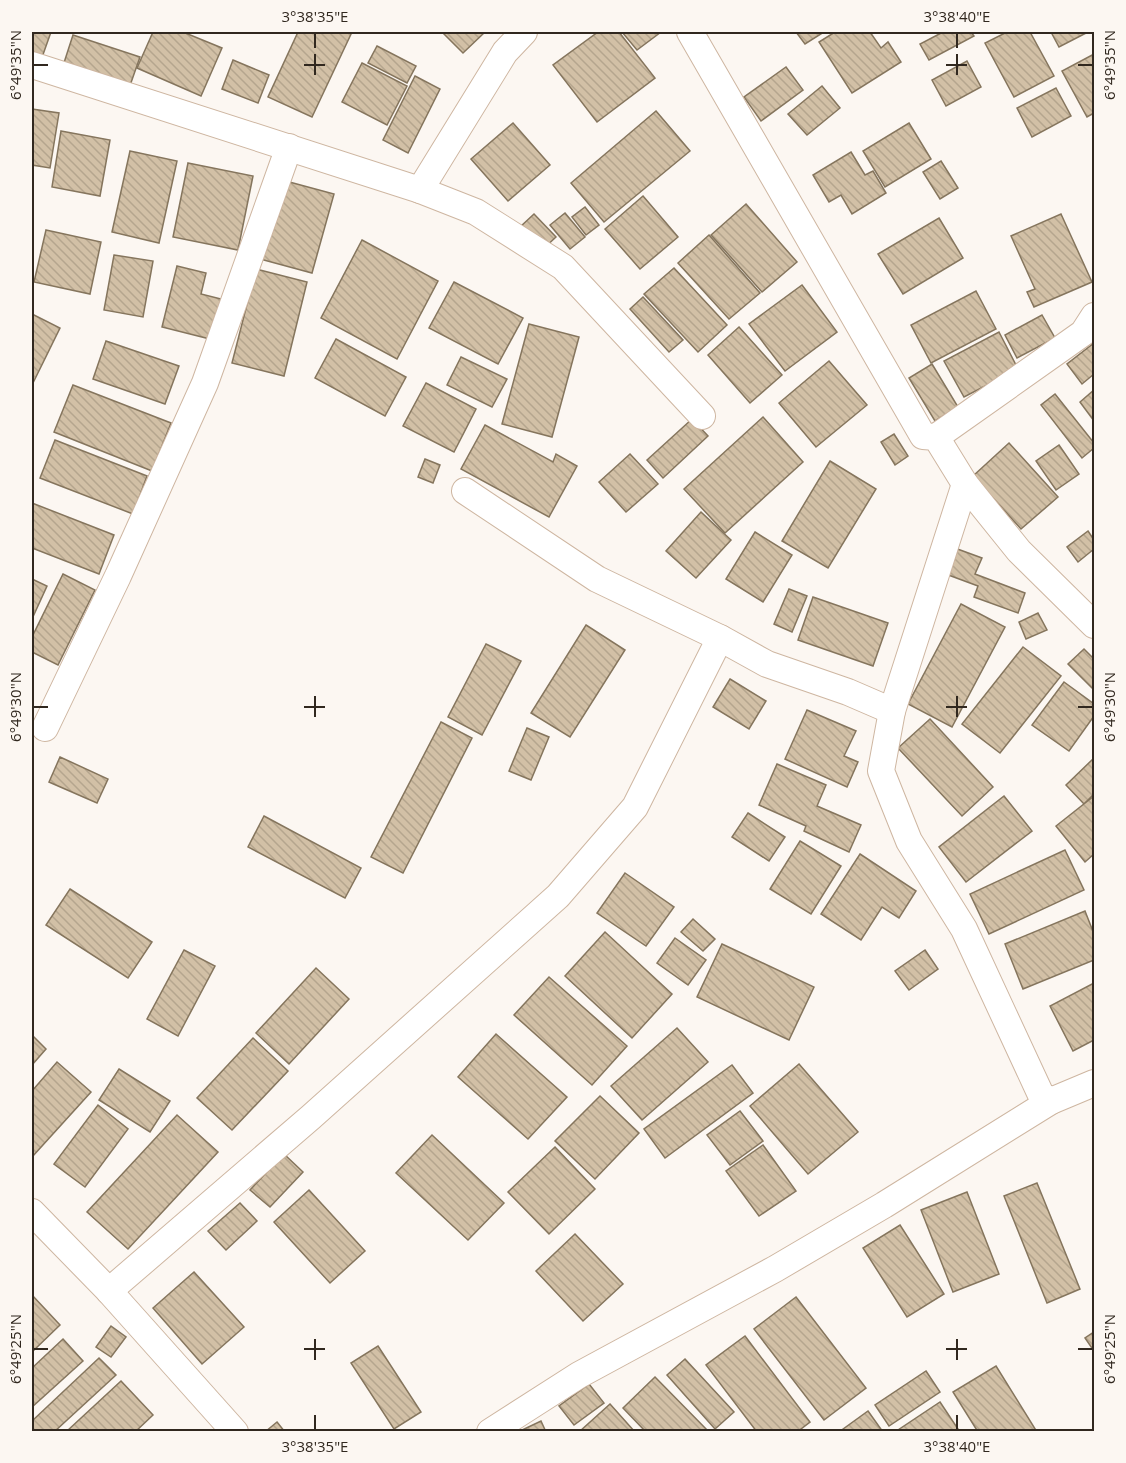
<svg xmlns="http://www.w3.org/2000/svg" width="1126" height="1463" font-family="'Open Sans',sans-serif">
<defs>
<pattern id="building-back-hatch" width="6" height="6" patternUnits="userSpaceOnUse" patternTransform="scale(1.5)"><rect width="6" height="6" fill="#d2c0a6"/><path d="M-1 5l2 2M0 0l6 6M5-1l2 2" fill="none" stroke="#b5a58e"/></pattern>
</defs>
<rect width="100%" height="100%" fill="#fcf7f2"/>
<g fill="url(#building-back-hatch)" stroke="#85755d" stroke-width="1.5">
<path d="M32,32H51L40,63L32,60Z"/>
<path d="M153,32H183L222,48L201,96L137,68Z"/>
<path d="M298,32H352L312,117L268,97Z"/>
<path d="M442,32H485L463,53Z"/>
<path d="M598,32H619L655,78L597,122L553,65Z"/>
<path d="M622,32H661L637,50Z"/>
<path d="M796,32H824L805,44Z"/>
<path d="M835,32H870L881,48L888,42L901,62L852,93L819,42Z"/>
<path d="M943,32H971L974,36L929,60L920,44Z"/>
<path d="M1007,32H1030L1054,76L1014,97L985,43Z"/>
<path d="M1051,32H1088L1059,47Z"/>
<path d="M73,35L140,57L127,94L61,72Z"/>
<path d="M377,46L416,66L407,83L368,63Z"/>
<path d="M1094,54V113L1087,117L1062,71Z"/>
<path d="M233,60L269,75L258,103L222,89Z"/>
<path d="M967,61L981,87L946,106L932,80Z"/>
<path d="M362,63L407,86L387,125L342,102Z"/>
<path d="M786,67L803,90L761,121L744,97Z"/>
<path d="M415,76L440,89L408,153L383,140Z"/>
<path d="M822,86L840,108L807,135L788,114Z"/>
<path d="M1056,88L1071,116L1032,137L1017,108Z"/>
<path d="M32,109L59,113L50,168L32,165Z"/>
<path d="M656,111L690,151L604,222L571,183Z"/>
<path d="M513,123L550,165L508,201L471,159Z"/>
<path d="M909,123L931,159L885,187L863,151Z"/>
<path d="M61,131L110,140L100,196L52,187Z"/>
<path d="M130,151L177,161L159,243L112,232Z"/>
<path d="M851,152L865,175L873,171L886,193L852,214L841,195L829,202L813,175Z"/>
<path d="M941,161L958,188L940,199L923,172Z"/>
<path d="M188,163L253,176L238,250L173,237Z"/>
<path d="M282,180L334,194L312,273L260,259Z"/>
<path d="M643,196L678,237L640,269L605,229Z"/>
<path d="M746,204L797,262L762,292L711,235Z"/>
<path d="M585,207L599,225L586,235L572,217Z"/>
<path d="M565,213L585,237L570,249L550,225Z"/>
<path d="M534,214L556,237L542,250L520,227Z"/>
<path d="M1061,214L1092,282L1034,307L1027,292L1035,289L1011,236Z"/>
<path d="M939,218L963,258L903,294L878,254Z"/>
<path d="M46,230L101,242L90,294L34,282Z"/>
<path d="M709,235L760,293L729,319L678,263Z"/>
<path d="M362,240L438,281L397,359L321,318Z"/>
<path d="M114,255L153,261L143,317L104,310Z"/>
<path d="M177,266L206,273L201,294L225,300L214,340L162,327Z"/>
<path d="M674,268L727,325L698,352L644,294Z"/>
<path d="M256,269L307,282L284,376L232,363Z"/>
<path d="M454,282L523,318L498,364L429,328Z"/>
<path d="M802,285L837,332L785,371L749,324Z"/>
<path d="M976,291L996,329L931,363L911,325Z"/>
<path d="M643,297L683,340L669,352L630,309Z"/>
<path d="M32,314L60,328L32,385Z"/>
<path d="M1042,315L1055,338L1017,358L1005,335Z"/>
<path d="M529,324L579,337L552,437L502,424Z"/>
<path d="M739,327L782,375L750,403L708,355Z"/>
<path d="M999,332L1018,369L964,397L944,361Z"/>
<path d="M336,339L406,377L385,416L315,378Z"/>
<path d="M106,341L179,366L165,404L93,379Z"/>
<path d="M1094,343V374L1082,384L1067,364Z"/>
<path d="M461,357L507,379L492,407L447,385Z"/>
<path d="M829,361L867,405L816,447L779,403Z"/>
<path d="M932,364L958,407L935,421L909,378Z"/>
<path d="M426,383L476,409L454,452L403,426Z"/>
<path d="M73,385L171,423L152,471L54,432Z"/>
<path d="M1094,390V421L1080,402Z"/>
<path d="M1055,394L1094,443V448L1082,458L1041,405Z"/>
<path d="M763,417L803,462L725,533L684,489Z"/>
<path d="M692,419L708,436L663,478L647,460Z"/>
<path d="M485,425L553,462L556,454L577,466L549,517L461,469Z"/>
<path d="M894,434L908,456L895,465L881,442Z"/>
<path d="M55,440L147,476L133,514L40,478Z"/>
<path d="M1009,443L1058,497L1021,529L973,476Z"/>
<path d="M1059,445L1079,474L1056,490L1036,461Z"/>
<path d="M630,454L658,484L626,512L599,482Z"/>
<path d="M425,459L440,465L433,483L418,477Z"/>
<path d="M830,461L876,489L828,568L782,541Z"/>
<path d="M32,503L114,535L99,574L32,548Z"/>
<path d="M701,512L731,540L696,578L666,551Z"/>
<path d="M1088,531L1094,540V549L1078,562L1067,547Z"/>
<path d="M755,532L792,555L763,602L726,579Z"/>
<path d="M952,547L982,558L975,574L1025,593L1018,613L974,597L978,586L943,573Z"/>
<path d="M63,574L95,590L58,665L32,652V637Z"/>
<path d="M32,579L47,586L32,619Z"/>
<path d="M789,589L807,596L792,632L774,624Z"/>
<path d="M813,597L888,623L873,666L798,640Z"/>
<path d="M961,604L1005,627L952,727L908,704Z"/>
<path d="M1038,613L1047,630L1026,639L1019,622Z"/>
<path d="M586,625L625,650L570,737L531,713Z"/>
<path d="M486,644L521,661L482,735L448,717Z"/>
<path d="M1023,647L1061,676L1000,753L962,724Z"/>
<path d="M1084,649L1094,659V690L1068,664Z"/>
<path d="M730,679L766,701L749,729L713,707Z"/>
<path d="M1064,682L1094,704V716L1069,751L1032,725Z"/>
<path d="M807,710L856,731L844,756L858,762L847,787L785,759Z"/>
<path d="M930,719L993,787L962,816L898,748Z"/>
<path d="M441,722L472,738L403,873L371,857Z"/>
<path d="M527,728L549,737L531,780L509,771Z"/>
<path d="M60,757L108,779L97,803L49,782Z"/>
<path d="M1094,758V794L1084,804L1066,785Z"/>
<path d="M777,764L826,785L817,806L861,825L849,852L804,831L806,826L759,805Z"/>
<path d="M1004,796L1032,831L966,882L939,847Z"/>
<path d="M1094,796V854L1085,862L1056,826Z"/>
<path d="M748,813L785,837L769,861L732,837Z"/>
<path d="M264,816L361,868L345,898L248,847Z"/>
<path d="M800,841L841,866L811,914L770,889Z"/>
<path d="M1065,850L1084,890L989,934L970,894Z"/>
<path d="M860,854L916,891L899,918L882,907L861,940L821,914Z"/>
<path d="M625,873L674,907L646,946L597,913Z"/>
<path d="M70,889L152,942L128,978L46,925Z"/>
<path d="M1085,911L1094,934V960L1023,989L1005,944Z"/>
<path d="M693,919L715,939L703,951L681,932Z"/>
<path d="M605,932L672,994L632,1038L565,976Z"/>
<path d="M675,938L706,960L688,985L657,963Z"/>
<path d="M722,944L814,987L789,1040L697,997Z"/>
<path d="M184,950L215,966L178,1036L147,1019Z"/>
<path d="M925,950L938,969L909,990L895,971Z"/>
<path d="M316,968L349,999L289,1064L256,1033Z"/>
<path d="M549,977L627,1046L592,1085L514,1015Z"/>
<path d="M1094,983V1040L1073,1051L1050,1006Z"/>
<path d="M677,1028L708,1062L642,1120L611,1086Z"/>
<path d="M496,1034L567,1097L528,1139L458,1077Z"/>
<path d="M32,1035L46,1049L32,1065Z"/>
<path d="M253,1038L288,1071L232,1130L197,1098Z"/>
<path d="M57,1062L91,1092L32,1157V1091Z"/>
<path d="M799,1064L858,1132L808,1174L750,1106Z"/>
<path d="M732,1065L753,1093L665,1158L644,1129Z"/>
<path d="M119,1069L170,1101L150,1132L99,1100Z"/>
<path d="M600,1096L639,1133L595,1179L555,1141Z"/>
<path d="M98,1105L128,1129L85,1187L54,1164Z"/>
<path d="M740,1111L763,1141L730,1165L707,1135Z"/>
<path d="M177,1115L218,1152L128,1249L87,1212Z"/>
<path d="M432,1135L504,1203L468,1240L396,1173Z"/>
<path d="M763,1145L796,1191L759,1216L726,1171Z"/>
<path d="M555,1147L595,1189L549,1234L508,1192Z"/>
<path d="M284,1154L303,1172L270,1207L250,1190Z"/>
<path d="M1037,1183L1080,1289L1047,1303L1004,1196Z"/>
<path d="M309,1190L365,1251L330,1283L274,1222Z"/>
<path d="M967,1192L999,1274L953,1292L921,1210Z"/>
<path d="M240,1203L257,1221L226,1250L208,1231Z"/>
<path d="M900,1225L944,1294L907,1317L863,1248Z"/>
<path d="M575,1234L623,1284L583,1321L536,1271Z"/>
<path d="M194,1272L244,1327L202,1364L153,1308Z"/>
<path d="M32,1295L60,1325L32,1352Z"/>
<path d="M796,1297L866,1388L824,1420L754,1329Z"/>
<path d="M111,1326L126,1337L111,1357L96,1347Z"/>
<path d="M1094,1332V1351L1085,1338Z"/>
<path d="M745,1336L810,1422L797,1432H757L706,1365Z"/>
<path d="M63,1339L83,1361L32,1407V1368Z"/>
<path d="M378,1346L421,1412L394,1429L351,1363Z"/>
<path d="M99,1358L116,1375L54,1432H32V1421Z"/>
<path d="M685,1359L734,1412L715,1429L667,1375Z"/>
<path d="M996,1366L1037,1432H978L953,1392Z"/>
<path d="M926,1371L940,1392L889,1426L875,1405Z"/>
<path d="M655,1377L709,1432H646L623,1408Z"/>
<path d="M121,1381L153,1415L135,1432L67,1431Z"/>
<path d="M589,1384L604,1403L574,1425L559,1406Z"/>
<path d="M940,1402L960,1432H895Z"/>
<path d="M610,1404L635,1432H579Z"/>
<path d="M868,1411L883,1432H839Z"/>
<path d="M541,1421L546,1432H518Z"/>
<path d="M277,1422L285,1432H265Z"/>
</g>
<g fill="none" stroke-linecap="round" stroke-linejoin="round">
<defs>
<g id="street">
<path d="M690,32L923,436L936,437L965,484L1019,551L1094,625"/>
<path d="M32,65L420,190L476,212L563,267L702,416"/>
<path d="M420,190L505,52L524,32"/>
<path d="M936,437L1083,333L1094,316"/>
<path d="M965,484L892,711L881,771L909,841L964,929L1041,1095L1051,1101"/>
<path d="M465,491L597,579L720,638L767,664L848,692L892,711"/>
<path d="M45,728L118,576L205,383L289,147"/>
<path d="M32,1212L109,1291L235,1432"/>
<path d="M109,1291L311,1117L558,896L635,807L720,638"/>
<path d="M490,1432L579,1375L775,1269L884,1205L1051,1101L1094,1083"/>
</g>
</defs>
<use href="#street" stroke="#ceb6a1" stroke-width="28"/>
<use href="#street" stroke="#fff" stroke-width="26"/>
</g>
<path fill="none" stroke="#31281f" stroke-width="2" d="M315,33V48M957,33V48M315,54V75M957,54V75M33,65H48M304,65H325M946,65H967M1078,65H1093M315,696V717M957,696V717M33,707H48M304,707H325M946,707H967M1078,707H1093M315,1339V1360M957,1339V1360M33,1349H48M304,1349H325M946,1349H967M1078,1349H1093M315,1415V1430M957,1415V1430"/>
<rect width="1126" height="1463" fill="none" stroke="#fcf7f2" stroke-width="66"/>
<rect x="33" y="33" width="1060" height="1397" fill="none" stroke="#31281f" stroke-width="2"/>
<g font-size="15" text-anchor="middle" fill="#31281f">
<text x="315" y="22">3°38'35"E</text>
<text x="957" y="22">3°38'40"E</text>
<text transform="translate(16 65) rotate(-90)" y="5">6°49'35"N</text>
<text transform="translate(1110 65) rotate(-90)" y="5">6°49'35"N</text>
<text transform="translate(16 707) rotate(-90)" y="5">6°49'30"N</text>
<text transform="translate(1110 707) rotate(-90)" y="5">6°49'30"N</text>
<text transform="translate(16 1349) rotate(-90)" y="5">6°49'25"N</text>
<text transform="translate(1110 1349) rotate(-90)" y="5">6°49'25"N</text>
<text x="315" y="1452">3°38'35"E</text>
<text x="957" y="1452">3°38'40"E</text>
</g>
</svg>
